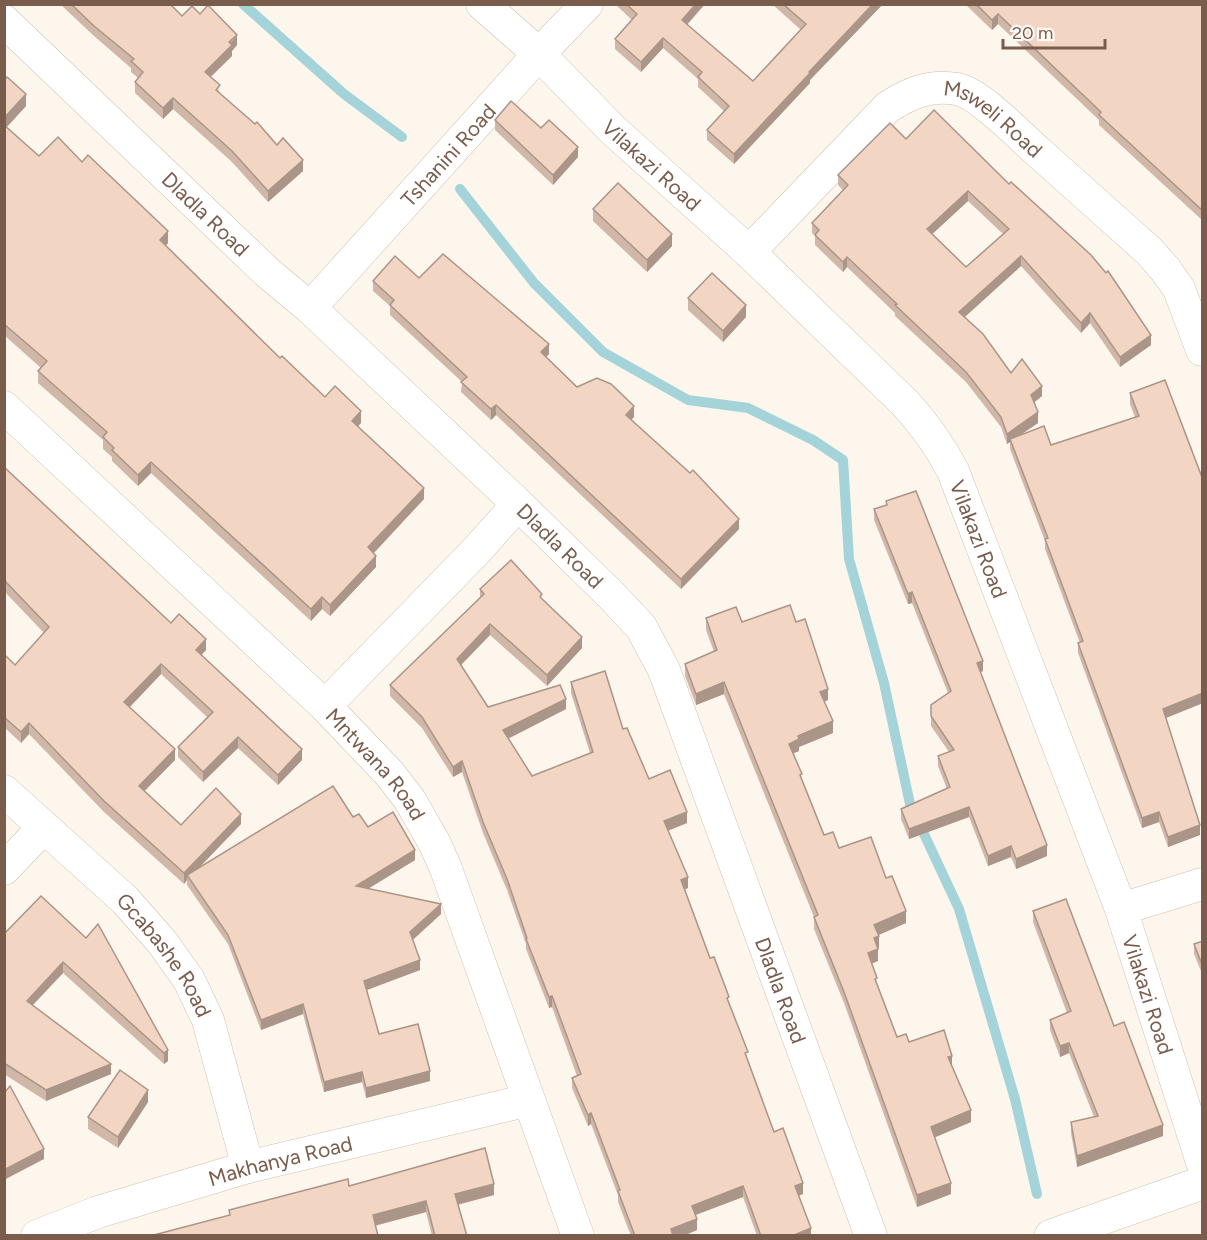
<svg xmlns="http://www.w3.org/2000/svg" width="1207" height="1240" font-family="Figtree,sans-serif">
<rect width="100%" height="100%" fill="#fdf6ec"/>
<g fill="none" stroke-linecap="round" stroke-linejoin="round">
<g stroke="#a5d3da" stroke-width="10">
<path d="M243,4L344,94L402,137"/>
<path d="M460,189L534,283L603,352L688,400L748,408L813,440L843,460L849,559L884,683L910,804L959,909L1015,1099L1037,1194"/>
</g>
<defs>
<g id="minor">
<path id="s1" d="M482,4L539,54L613,130L749,252L906,404C925,425 940,446 953,471L1121,909L1202,1162"/>
<path id="s2" d="M4,21L268,273L310,308L518,504L612,596L641,627L664,670L871,1236"/>
<path id="s3" d="M749,252L888,107C910,93 930,84 957,89C979,93 1018,134 1036,150C1074,184 1111,217 1149,251L1165,269L1179,289L1202,350"/>
<path id="s4" d="M310,308L539,54L587,4"/>
<path id="s5" d="M4,407L325,706L389,773L410,800L435,844L446,869L578,1236"/>
<path d="M325,706L477,550L518,504"/>
<path id="s6" d="M4,791L125,900L162,942L189,980L208,1020L248,1167"/>
<path d="M4,869L44,827"/>
<path d="M1121,909L1202,884"/>
<path id="s7" d="M37,1236L98,1212L248,1167L529,1100"/>
</g>
<path id="tertiary" d="M1051,1236L1202,1183"/>
</defs>
<use href="#minor" stroke="#d1beb0" stroke-width="33"/>
<use href="#tertiary" stroke="#d1beb0" stroke-width="34"/>
<use href="#minor" stroke="#fff" stroke-width="32"/>
<use href="#tertiary" stroke="#fff" stroke-width="33"/>
</g>
<g fill="#d1b7a8" fill-rule="evenodd">
<path d="M60,4H170L182,16L200,14L237,45L232,51V56L211,77L220,93L277,145L303,171L268,202L232,162L173,109L163,119L135,93V82L138,78L131,72V68L94,36Z"/>
<path d="M615,4H705L687,25L753,81L801,30L772,4H883L810,80V83L734,164L707,140V130L724,111L698,87V79L663,48L641,72L615,49V39L632,20Z"/>
<path d="M965,4H1203V221L1099,125V120L998,24L992,30Z"/>
<path d="M4,80L26,106L7,127L39,156L82,162L168,243L165,246L280,358L325,397L361,423L358,426L424,499L374,553L376,567L330,616L322,609L311,621L151,473L138,486L112,461V457L103,449V440L38,383V371L41,368L4,335Z"/>
<path d="M495,120L578,157L553,185L495,130Z"/>
<path d="M906,139L1151,345L1120,367L1090,323L1081,333L1021,266L965,317L1011,373L1042,396L1034,402L1038,423L1019,436L1051,445L1135,417L1130,404V393L1203,480V703L1166,718L1200,835L1168,847L1159,822L1142,828L1078,653V643H1080L1045,549V541L1010,449V442L1007,444L1001,427L966,382L895,316V313L847,267L843,272L815,245V236L812,233V223L843,190L838,185V175ZM968,201L1003,234L966,267L932,234Z"/>
<path d="M593,209L672,246L647,272L593,221Z"/>
<path d="M419,278L549,354L546,357L577,387L634,417L631,420L739,529L681,589L496,415L491,420L461,392L462,382L390,315V306L373,291V281Z"/>
<path d="M688,298L746,317L723,342L688,310Z"/>
<path d="M4,467L171,623L206,650L201,655L302,760L278,785L238,748L203,782L178,757V747L207,717L161,674L130,707L175,760L145,791L181,825L241,824L198,869L353,817L415,860L368,889L441,914L413,940L420,970L367,990L379,1034L430,1081L366,1098L362,1082L324,1092L303,1014L261,1030L228,944L187,885V880L184,884L104,812L29,734L21,743L4,727V654L15,665L44,633L4,591Z"/>
<path d="M886,501L983,671L980,672L1047,856L1016,869L1011,857L988,866L969,817L909,839L901,819V809L947,789L938,766V756L949,752L931,726V705L948,693L912,603L908,604L874,520V509L886,506Z"/>
<path d="M480,589L542,599L582,648L547,686L490,635L461,665L488,707L566,709L508,739L532,776L590,753L571,693V682L623,729L649,779L687,823L668,831L688,888L685,889L710,958L729,1004L748,1060L774,1132L803,1194L799,1196L811,1236H757L743,1197L696,1215L697,1230L683,1236H631L618,1202V1195L591,1124L588,1126L572,1088V1078L577,1076L552,1007L549,1008L526,949V944L507,890L483,833L462,772L453,777L422,728L390,696V685L480,598Z"/>
<path d="M706,618L742,622H796L828,700L824,702L833,733L799,747V751L794,753L802,780L824,835L839,848L886,878L906,923L878,935V961L871,964L877,983L897,1037L909,1042L952,1067L971,1122L935,1137L951,1194L917,1207L844,1003L814,929V917L724,694L696,705L685,676V664L714,652L706,630Z"/>
<path d="M41,896L168,1050V1061L164,1064L63,973L33,1005L111,1074L46,1101L4,1074V934Z"/>
<path d="M1033,911L1114,1026L1163,1136L1077,1167L1071,1133V1122L1094,1117L1069,1053L1060,1057L1050,1030V1020L1067,1013L1033,922Z"/>
<path d="M1203,941V976L1194,954V944Z"/>
<path d="M148,1102L118,1148L88,1129V1117Z"/>
<path d="M349,1186L494,1195L458,1205L467,1236H432L426,1212L375,1226L229,1215V1210Z"/>
</g>
<g fill="#aa9588">
<path d="M696,4H705L682,30V20Z"/>
<path d="M873,4H883L810,80V83L734,164V154L809,72Z"/>
<path d="M998,14V24L992,30V20Z"/>
<path d="M237,35V45L232,51V56L205,82V72Z"/>
<path d="M663,38V48L641,72V62Z"/>
<path d="M26,94V106L4,130V118Z"/>
<path d="M173,98V109L163,119V108Z"/>
<path d="M578,147V157L553,185V175Z"/>
<path d="M303,160V171L268,202V191Z"/>
<path d="M968,191V201L927,239V229Z"/>
<path d="M168,231V243L160,252V240Z"/>
<path d="M672,234V246L647,272V260Z"/>
<path d="M1021,256V266L959,322V312Z"/>
<path d="M847,257V267L843,272V262Z"/>
<path d="M746,305V317L723,342V331Z"/>
<path d="M1090,313V323L1081,333V323Z"/>
<path d="M1151,335V345L1120,367V357Z"/>
<path d="M549,344V354L541,362V352Z"/>
<path d="M1042,386V396L1031,405V395Z"/>
<path d="M496,405V415L491,420V409Z"/>
<path d="M634,406V417L626,425V415Z"/>
<path d="M361,411V423L352,432V421Z"/>
<path d="M1038,412V423L1010,442V439V442L1007,444V434Z"/>
<path d="M151,462V473L138,486V475Z"/>
<path d="M424,488V499L368,559V547Z"/>
<path d="M739,519V529L681,589V579Z"/>
<path d="M376,556V567L330,616V605Z"/>
<path d="M912,592V603L908,604V594Z"/>
<path d="M322,597V609L311,621V609Z"/>
<path d="M490,624V635L457,669V659Z"/>
<path d="M582,637V648L547,686V675Z"/>
<path d="M206,639V650L196,661V650Z"/>
<path d="M983,661V671L977,674V663Z"/>
<path d="M161,664V674L124,713V702Z"/>
<path d="M724,682V694L696,705V694Z"/>
<path d="M828,689V700L820,703V692Z"/>
<path d="M1203,693V703L1163,719V709Z"/>
<path d="M566,699V709L503,741V730Z"/>
<path d="M833,721V733L799,747V751L789,755V744L798,736Z"/>
<path d="M29,723V734L21,743V732Z"/>
<path d="M238,737V748L203,782V772Z"/>
<path d="M175,749V760L139,796V786Z"/>
<path d="M302,749V760L278,785V775Z"/>
<path d="M462,761V772L453,777V767Z"/>
<path d="M969,807V817L909,839V829Z"/>
<path d="M687,812V823L664,832V821Z"/>
<path d="M1159,812V822L1142,828V818Z"/>
<path d="M241,814V824L189,878L187,875V880L184,884V873Z"/>
<path d="M1200,825V835L1168,847V837Z"/>
<path d="M1047,845V856L1016,869V859Z"/>
<path d="M1011,846V857L988,866V856Z"/>
<path d="M415,850V860L356,896V886Z"/>
<path d="M688,877V888L681,891V880Z"/>
<path d="M441,904V914L410,942V932Z"/>
<path d="M906,911V923L874,937V925Z"/>
<path d="M879,936V948L874,950V938Z"/>
<path d="M878,949V961L868,965V953Z"/>
<path d="M420,960V970L364,991V981Z"/>
<path d="M63,962V973L27,1011V1001Z"/>
<path d="M552,996V1007L549,1008V997Z"/>
<path d="M303,1004V1014L261,1030V1020Z"/>
<path d="M1069,1043V1053L1060,1057V1046Z"/>
<path d="M168,1050V1061L164,1064V1053Z"/>
<path d="M952,1056V1068L948,1057Z"/>
<path d="M111,1064V1074L46,1101V1090Z"/>
<path d="M430,1071V1081L366,1098V1088Z"/>
<path d="M362,1072V1082L324,1092V1082Z"/>
<path d="M148,1090V1102L118,1148V1137Z"/>
<path d="M971,1110V1122L931,1139V1127Z"/>
<path d="M591,1113V1124L588,1126V1115Z"/>
<path d="M1163,1125V1136L1077,1167V1156Z"/>
<path d="M44,1149V1159L4,1180V1170Z"/>
<path d="M803,1183V1194L795,1197V1186Z"/>
<path d="M951,1183V1194L917,1207V1195Z"/>
<path d="M494,1184V1195L455,1205V1194Z"/>
<path d="M743,1186V1197L692,1216V1206Z"/>
<path d="M426,1201V1212L373,1226V1215Z"/>
<path d="M697,1219V1230L683,1236H671V1229Z"/>
<path d="M811,1228V1236H792Z"/>
</g>
<g fill="#f3d5c3" stroke="#aa9588" stroke-width="1.5" fill-rule="evenodd">
<path d="M71,4H170L182,16L192,6L200,14L208,5L237,35L229,42L232,45L205,72L220,85L216,90L255,124L257,122L277,145L283,138L303,160L268,191L232,151L173,98L163,108L135,82L143,72L131,61L134,59L94,26Z"/>
<path d="M626,4H696L682,20L753,81L806,24L783,4H873L809,72L810,73L734,154L707,130L729,106L698,77L702,72L663,38L641,62L615,39L637,14Z"/>
<path d="M976,4H1203V211L1099,115L1101,112L998,14L992,20Z"/>
<path d="M7,77L26,94L4,118V80Z"/>
<path d="M511,101L541,128L549,120L578,147L553,175L495,120Z"/>
<path d="M934,110L1009,184L1011,182L1091,255L1106,273L1108,271L1151,335L1120,357L1090,313L1081,323L1021,256L959,312L983,334L1011,373L1022,359L1042,386L1031,395L1038,412L1007,434L1001,417L966,372L895,305L897,304L847,257L843,262L815,235L819,230L812,223L848,185L838,175L890,123L906,139ZM968,191L1009,229L966,267L927,229Z"/>
<path d="M4,125L39,156L58,137L82,162L88,155L168,231L160,240L280,358L282,356L325,397L335,386L361,411L352,421L424,488L368,547L376,556L330,605L322,597L311,609L151,462L138,475L112,450L114,448L103,437L107,432L38,371L47,361L4,324Z"/>
<path d="M618,183L672,234L647,260L593,209Z"/>
<path d="M443,254L549,344L541,352L577,387L597,378L611,384L634,406L626,415L690,473L693,470L739,519L681,579L496,405L491,409L461,382L467,377L390,305L394,300L373,281L395,256L419,278Z"/>
<path d="M712,273L746,305L723,331L688,298Z"/>
<path d="M1165,380L1203,480V693L1163,709L1200,825L1168,837L1159,812L1142,818L1078,643L1083,641L1045,539L1048,538L1010,439L1044,426L1051,445L1139,416L1130,393Z"/>
<path d="M4,467L171,623L179,614L206,639L196,650L302,749L278,775L238,737L203,772L178,747L213,712L161,664L124,702L175,749L139,786L181,825L216,788L241,814L184,873L104,801L29,723L21,732L4,717V654L15,665L49,627L4,580Z"/>
<path d="M916,491L983,661L977,663L1047,845L1016,859L1011,846L988,856L969,807L909,829L901,809L950,787L938,756L954,750L931,716V705L951,691L912,592L908,594L874,509L887,505L886,501Z"/>
<path d="M511,560L542,594L540,597L582,637L547,675L490,624L457,659L488,707L560,685L566,699L503,730L532,776L593,752L571,682L605,671L623,729L627,728L649,779L670,770L687,812L664,821L688,877L681,880L710,958L714,957L729,997L727,998L748,1052L745,1053L774,1132L783,1128L803,1183L795,1186L811,1228L792,1236H761L743,1186L692,1206L697,1219L671,1229L673,1236H635L618,1191L620,1190L591,1113L588,1115L572,1078L581,1074L552,996L549,997L526,939L527,938L507,879L483,822L462,761L453,767L422,717L390,685L484,594L480,589Z"/>
<path d="M790,605L796,622L805,619L828,689L820,692L833,721L798,736L799,739L789,744L802,774L800,775L824,835L833,832L839,848L871,837L886,878L892,876L906,911L874,925L879,936L874,938L878,949L868,953L877,978L875,979L897,1037L906,1034L909,1042L944,1030L952,1056L948,1057L971,1110L931,1127L951,1183L917,1195L844,992L814,917L818,915L724,682L696,694L685,664L717,650L706,618L736,607L742,622Z"/>
<path d="M333,786L353,817L359,814L368,827L393,812L415,850L356,886L441,904L410,932L420,960L364,981L379,1034L418,1024L430,1071L366,1088L362,1072L324,1082L303,1004L261,1020L228,935L187,875Z"/>
<path d="M41,896L86,938L98,924L168,1050L164,1053L63,962L27,1001L111,1064L46,1090L4,1063V934Z"/>
<path d="M1066,899L1114,1026L1124,1022L1163,1125L1077,1156L1071,1122L1098,1116L1069,1043L1060,1046L1050,1020L1071,1011L1033,911Z"/>
<path d="M1203,941V967L1194,944Z"/>
<path d="M120,1070L148,1090L118,1137L88,1117Z"/>
<path d="M10,1086L44,1149L4,1170V1093Z"/>
<path d="M485,1148L494,1184L455,1194L467,1236H435L426,1201L373,1215L378,1236H150L230,1215L229,1210L348,1179L349,1186Z"/>
</g>
<g text-anchor="middle" dominant-baseline="central" stroke-width="4.5" stroke-linejoin="round" paint-order="stroke">
<g font-size="21" fill="#7a5c4d" stroke="#fffaf3">
<text stroke="none"><textPath href="#s3" startOffset="320">Msweli Road</textPath></text>
<text stroke="none"><textPath href="#s4" startOffset="206">Tshanini Road</textPath></text>
<text stroke="none"><textPath href="#s1" startOffset="234">Vilakazi Road</textPath></text>
<text stroke="none"><textPath href="#s2" startOffset="279">Dladla Road</textPath></text>
<text stroke="none"><textPath href="#s1" startOffset="738">Vilakazi Road</textPath></text>
<text stroke="none"><textPath href="#s2" startOffset="765">Dladla Road</textPath></text>
<text stroke="none"><textPath href="#s5" startOffset="516">Mntwana Road</textPath></text>
<text stroke="none"><textPath href="#s6" startOffset="231">Gcabashe Road</textPath></text>
<text stroke="none"><textPath href="#s2" startOffset="1269">Dladla Road</textPath></text>
<text stroke="none"><textPath href="#s1" startOffset="1224">Vilakazi Road</textPath></text>
<text stroke="none"><textPath href="#s7" startOffset="255">Makhanya Road</textPath></text>
</g>
</g>
<rect width="1207" height="1240" fill="none" stroke="#7a5c4d" stroke-width="12"/>
<path d="M1003 39v9h102v-9" fill="none" stroke="#7a5c4d" stroke-width="3"/>
<text x="1012" y="39" font-size="18" fill="#7a5c4d" stroke="#fffaf3" stroke-width="4.5" paint-order="stroke">20 m</text>
</svg>
